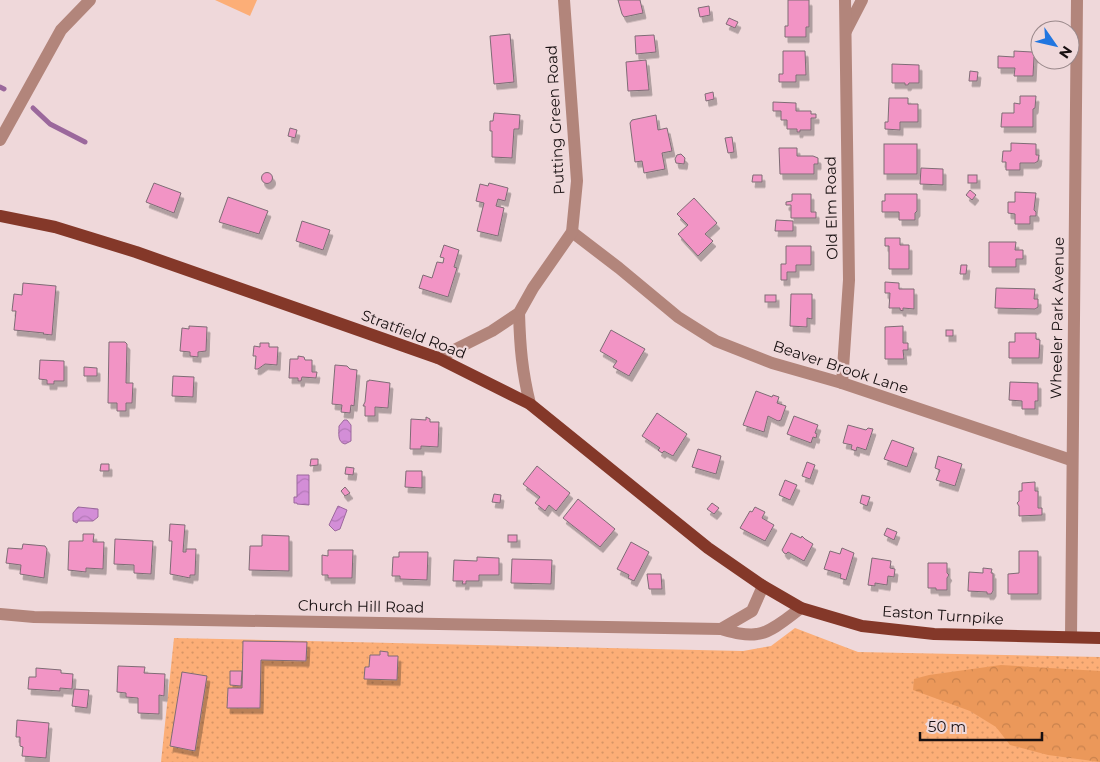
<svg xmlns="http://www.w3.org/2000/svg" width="1100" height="762" font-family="Montserrat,sans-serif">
<defs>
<pattern id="grass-dots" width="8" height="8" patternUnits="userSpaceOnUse" patternTransform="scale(1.25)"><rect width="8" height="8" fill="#fcae77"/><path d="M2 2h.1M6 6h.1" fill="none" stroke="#d79566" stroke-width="1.8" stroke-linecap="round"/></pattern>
<pattern id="forest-crowns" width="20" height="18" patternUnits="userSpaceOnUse" patternTransform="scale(1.25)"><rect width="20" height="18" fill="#eb985a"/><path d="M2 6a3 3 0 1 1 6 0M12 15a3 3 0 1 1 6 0" fill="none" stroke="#c9824d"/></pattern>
<pattern id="water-waves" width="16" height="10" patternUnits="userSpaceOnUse" patternTransform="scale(1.25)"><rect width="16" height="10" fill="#d38ed7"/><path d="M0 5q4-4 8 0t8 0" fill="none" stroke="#b479b8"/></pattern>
<filter id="shadow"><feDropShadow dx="3" dy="5.5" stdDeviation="0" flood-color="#0004"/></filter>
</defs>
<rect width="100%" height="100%" fill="#efd8da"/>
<path fill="url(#grass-dots)" d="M795,628L858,652L1100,657V762H161L174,638L743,651L771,646Z"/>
<path fill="url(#forest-crowns)" d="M1001,665L1100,671V762L1048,755L1010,745L996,727L970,711L913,690L914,679L929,675Z"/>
<path fill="#fcae77" d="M215,0H257L250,16Z"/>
<g fill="url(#water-waves)" stroke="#9b689c">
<path d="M344,420H347L351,425V441L345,444C337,442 339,433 339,426Z"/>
<path d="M297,475H309V505L297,504V503H294V497H297Z"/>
<path d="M338,506L347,510L340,529L335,531L329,525Z"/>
<path d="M78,507L98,509V517L93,521H78L77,523L73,521V513Z"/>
</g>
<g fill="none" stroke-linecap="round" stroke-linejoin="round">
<g stroke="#9b689c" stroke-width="5">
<path d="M0,87L4,89"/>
<path d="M33,108L50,124L85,142"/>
</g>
</g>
<g fill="#f294c5" stroke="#7e6c75" filter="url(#shadow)">
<path d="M618,0H640L643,13L624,17L622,14Z"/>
<path d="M788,0H809V27H806V37H785V26H788Z"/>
<path d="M709,6L710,15L700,17L698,8Z"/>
<path d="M729,18L738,22L735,28L726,24Z"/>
<path d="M510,34L514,82L494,84L490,36Z"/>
<path d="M654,35L656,52L636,54L635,36Z"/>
<path d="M783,51H805L806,75H796V82H779V74H783Z"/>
<path d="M1014,51L1032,52L1036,54V57H1034L1033,76H1014L1015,68H998V56L1014,57Z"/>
<path d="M646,60L649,90L628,91L626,62Z"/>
<path d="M892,64L919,65V83H909L908,85H905V83H892Z"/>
<path d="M970,71L978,72L977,81H969Z"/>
<path d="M713,92L714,99L706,101L705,94Z"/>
<path d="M1020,96H1036L1035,108L1033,109V127H1001L1002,113H1014V103L1020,104Z"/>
<path d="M889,98H908V104H918V122H900V130L885,129V122H888Z"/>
<path d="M773,102L796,103V111H811V114H816V118H811V130H800V132H797V129H787V120H781V111H773Z"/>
<path d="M494,113L520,115L519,129H514L512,158L492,157V131H490V121H493Z"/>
<path d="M656,115L658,130L667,128L672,151L662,153L665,169L644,173L642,161L635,162L630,123L632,120Z"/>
<path d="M290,128L297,130L295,138L288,136Z"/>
<path d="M732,137L734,152L728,153L725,138Z"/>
<path d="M1011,143L1036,144V155H1039L1038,161L1035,163H1020V170H1006V162H1002L1003,151H1011Z"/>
<rect x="884" y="144" width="33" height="30"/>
<path d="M779,148H797V156H813L818,158V164H814V174H780Z"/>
<path d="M681,154L685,158L684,164L676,163L675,159L677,155Z"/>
<path d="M921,168L943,169V185L920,184Z"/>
<circle cx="267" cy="178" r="5.5"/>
<path d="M753,175H762V182H752Z"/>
<rect x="968" y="175" width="9" height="8"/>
<path d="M154,183L181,193L174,213L146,202Z"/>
<path d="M489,183L508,188L505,201L498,199L496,206L504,208L498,236L477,231L484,203L476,201L480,184L488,186Z"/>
<path d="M970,190L976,195L972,200L966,195Z"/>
<path d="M1015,192L1036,193L1034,210L1036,212V216H1030V224H1015V214L1008,213V202H1015Z"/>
<path d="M792,194H811V212H816V218H791V205H786V202L792,201Z"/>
<path d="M885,194H917V211L915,213V220H899V212H882V201H885Z"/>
<path d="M228,197L268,211L259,234L219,222Z"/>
<path d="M694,198L717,223L705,234L713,241L698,256L678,234L688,225L677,214Z"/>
<path d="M776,220L793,221V231H775Z"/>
<path d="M302,221L330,230L323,250L296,241Z"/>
<path d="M885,238H900V245H909V269H889V246H885Z"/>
<path d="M989,242H1016L1015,250H1023V259H1016V267H989Z"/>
<path d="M444,245L459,250L454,267L457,268L448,297L419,288L423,275L432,278L437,262L443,263L444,258L440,257Z"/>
<path d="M786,246H811V265H796V272H787V280H781V264H786Z"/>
<path d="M961,265H967L966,274H960Z"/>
<path d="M885,282L899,283V289H914V309L903,308V311L900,310V308H889L890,293H885Z"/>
<path d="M23,283L56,286L52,335L43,334L44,333L14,330L16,311H12L14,294L22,295Z"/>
<path d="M996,288L1035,289L1034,299H1038V307L1035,309L995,308Z"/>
<path d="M791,294H812V319L807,318V327L790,326Z"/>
<rect x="765" y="295" width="11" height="7"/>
<path d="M189,326L207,327L206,351L198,352V357L190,356V352L180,351L182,328L189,329Z"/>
<path d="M903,326V343H908V350H903L904,359H885V327Z"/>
<path d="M611,330L645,349L629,376L613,367L617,361L600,351Z"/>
<rect x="946" y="330" width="7" height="6"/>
<path d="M1015,333H1036V339L1040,340L1039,358H1009V342H1015Z"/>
<path d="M109,342H125L127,344L126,383H133L132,403H126V411H117V403H108Z"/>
<path d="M260,343H269V347H278L277,365L265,364L258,369H255L256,356H253L254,346L260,347Z"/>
<path d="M298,356L304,357L305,360H312V372H317L316,378L302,377L301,381H298V378H289L290,359H298Z"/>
<path d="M40,360L64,361V381H54V384H47V380L39,379Z"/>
<path d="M335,365L347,366L350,369L357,370L354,406L351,405L350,413L341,412L342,405L332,404Z"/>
<path d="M84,367L97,368V376H84Z"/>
<path d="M173,376L194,377L193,397L172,396Z"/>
<path d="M369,380L390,383L388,408L375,407V416H365V406H363L365,402L367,381H369Z"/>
<path d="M1010,382L1038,383V401H1035V409H1022V401L1009,400Z"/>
<path d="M756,391L772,397L773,395L779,397L777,403L786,406L781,420L778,421L768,416L764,432L743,425Z"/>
<path d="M657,413L687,434L673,456L664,451L662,453L658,450L660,448L642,436Z"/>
<path d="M794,416L818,425L815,433L817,434L816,438L813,437L811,443L787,434Z"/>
<path d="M426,417L430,419V422H439L438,447L421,446V449H410L411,419L426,420Z"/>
<path d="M848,425L866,430L868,428L873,429L866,450L857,447L856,451L851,449L852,445L843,443Z"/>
<path d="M892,440L914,448L907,467L884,459Z"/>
<path d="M698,449L721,456L716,474L692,467Z"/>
<path d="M938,456L962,464L955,486L936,480L940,470L935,468Z"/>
<path d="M311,459H318V465L310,466Z"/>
<path d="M807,462L815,465L810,479L802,476Z"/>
<path d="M101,464H109V471H100Z"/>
<path d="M537,466L570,493L556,511L549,505L545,511L535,503L540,497L523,484Z"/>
<path d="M346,467L354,468L353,475L345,474Z"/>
<path d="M406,471H422V488L405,487Z"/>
<path d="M785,480L797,485L790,500L779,495Z"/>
<path d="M1035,482V491H1038V508H1042V515L1019,516V506L1017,503L1019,501V491H1022V483Z"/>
<path d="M345,487L350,493L345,496L341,491Z"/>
<path d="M494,494L501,495L500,503L492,502Z"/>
<path d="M862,495L870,497L867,506L860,503Z"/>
<path d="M578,499L615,529L600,547L563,518Z"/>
<path d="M712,503L719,508L714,514L707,509Z"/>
<path d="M755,507L765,512L762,518L774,525L765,541L740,528L750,511L752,512Z"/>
<path d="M170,524L185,525L183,552H186V549H196L195,575H190V578L170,574L172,541H169Z"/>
<path d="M887,528L897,532L894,540L884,535Z"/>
<path d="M791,533L801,538L802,536L805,539L813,544L804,561L788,552L786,554L784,553L782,550Z"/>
<path d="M83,534H94L93,542H104L103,569L86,568V572L68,570L69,541H83Z"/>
<path d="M262,535L289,536V571L249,570L250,546H262Z"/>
<rect x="508" y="535" width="9" height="7"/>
<path d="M115,539L153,541L151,574L134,573V565L114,564Z"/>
<path d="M631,542L649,552L634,581L628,578L629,575L617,569Z"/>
<path d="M23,544L45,546L47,549L44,578L20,574L21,565L6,563L8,548L22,549Z"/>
<path d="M842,548L854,553L846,580L840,578L841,574L824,569L830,551L840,554Z"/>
<path d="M328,550H353L352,578H328V575H322V555L328,556Z"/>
<path d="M1019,551H1038V594H1008V574L1019,573Z"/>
<path d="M399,552H428L427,580L400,579V576H392L393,557H399Z"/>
<path d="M477,557L499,558V575H479V581H466V584H462L463,581H453L454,560L477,561Z"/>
<path d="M872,558L891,561L890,568L895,569L894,577L888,576L887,585L875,583V586L868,585Z"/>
<path d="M512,559L552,560L551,584L511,583Z"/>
<path d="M928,563H947V573L949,575L947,578V590H936V588H928Z"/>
<path d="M983,568L992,569L991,573H993V591L991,594H987V592L968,591L969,572L983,573Z"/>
<path d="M647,574H661L662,589H649Z"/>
<path d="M243,641L307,642L306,661L261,660L260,708H227L228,688H242Z"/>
<path d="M380,651L388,652V656H398L397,680L364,679L365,667H369L370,655H380Z"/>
<path d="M118,666L145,667L144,673L165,674L164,696L159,695V714L138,713V698L126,697V693L117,692Z"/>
<path d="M36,668L61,670V673L73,674L72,689L60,688V691L28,689L29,677H36Z"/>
<path d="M230,671H242L241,686L230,685Z"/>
<path d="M182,672L207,676L195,751L170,746Z"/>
<path d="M74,689L89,690L87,708L72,706Z"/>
<path d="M17,720L49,723L46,758L22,756L23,747L20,746V737H16Z"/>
</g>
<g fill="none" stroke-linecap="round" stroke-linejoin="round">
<g stroke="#b2857b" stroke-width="12">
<path d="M846,31L862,0"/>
<path d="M0,140L61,30L90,0"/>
<path d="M572,232L619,268L678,317L716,341L772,363L842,383L1071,460"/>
<path d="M519,313C520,347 522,371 530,404"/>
<path d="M438,358L492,331L519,313L533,288L572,232L577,181L564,0"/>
<path d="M842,383L849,280L845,0"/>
<path d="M0,614L34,617L721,629C732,632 745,636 757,634C771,633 790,616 801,608"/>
<path d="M721,629L752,611L763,586"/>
<path d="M1071,637L1077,0"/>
</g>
<path stroke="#843829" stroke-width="12" d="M0,216L55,227L136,252L438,358L530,404L708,548L763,586L801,608L862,626L934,634L1100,638"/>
</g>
<g text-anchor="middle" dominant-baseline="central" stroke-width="4.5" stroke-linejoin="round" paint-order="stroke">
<g font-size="15" fill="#181011" stroke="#efd8da">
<text transform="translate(555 120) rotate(-93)">Putting Green Road</text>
<text transform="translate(831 208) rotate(-91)">Old Elm Road</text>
<text transform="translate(1057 318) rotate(-89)">Wheeler Park Avenue</text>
<text transform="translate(414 334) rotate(21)">Stratfield Road</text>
<text transform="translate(841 367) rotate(18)">Beaver Brook Lane</text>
<text transform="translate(361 606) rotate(1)">Church Hill Road</text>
<text transform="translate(943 615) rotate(4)">Easton Turnpike</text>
</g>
</g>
<g transform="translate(1055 45) rotate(124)"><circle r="24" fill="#efd8da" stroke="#99888a"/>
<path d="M0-4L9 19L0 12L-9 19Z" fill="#2176e0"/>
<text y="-8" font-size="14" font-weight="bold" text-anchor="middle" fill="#181011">N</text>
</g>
<path d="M920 732v8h122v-8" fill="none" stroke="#181011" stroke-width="2.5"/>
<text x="928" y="732" font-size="15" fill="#181011" stroke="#efd8da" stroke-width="4" paint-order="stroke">50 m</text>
</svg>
